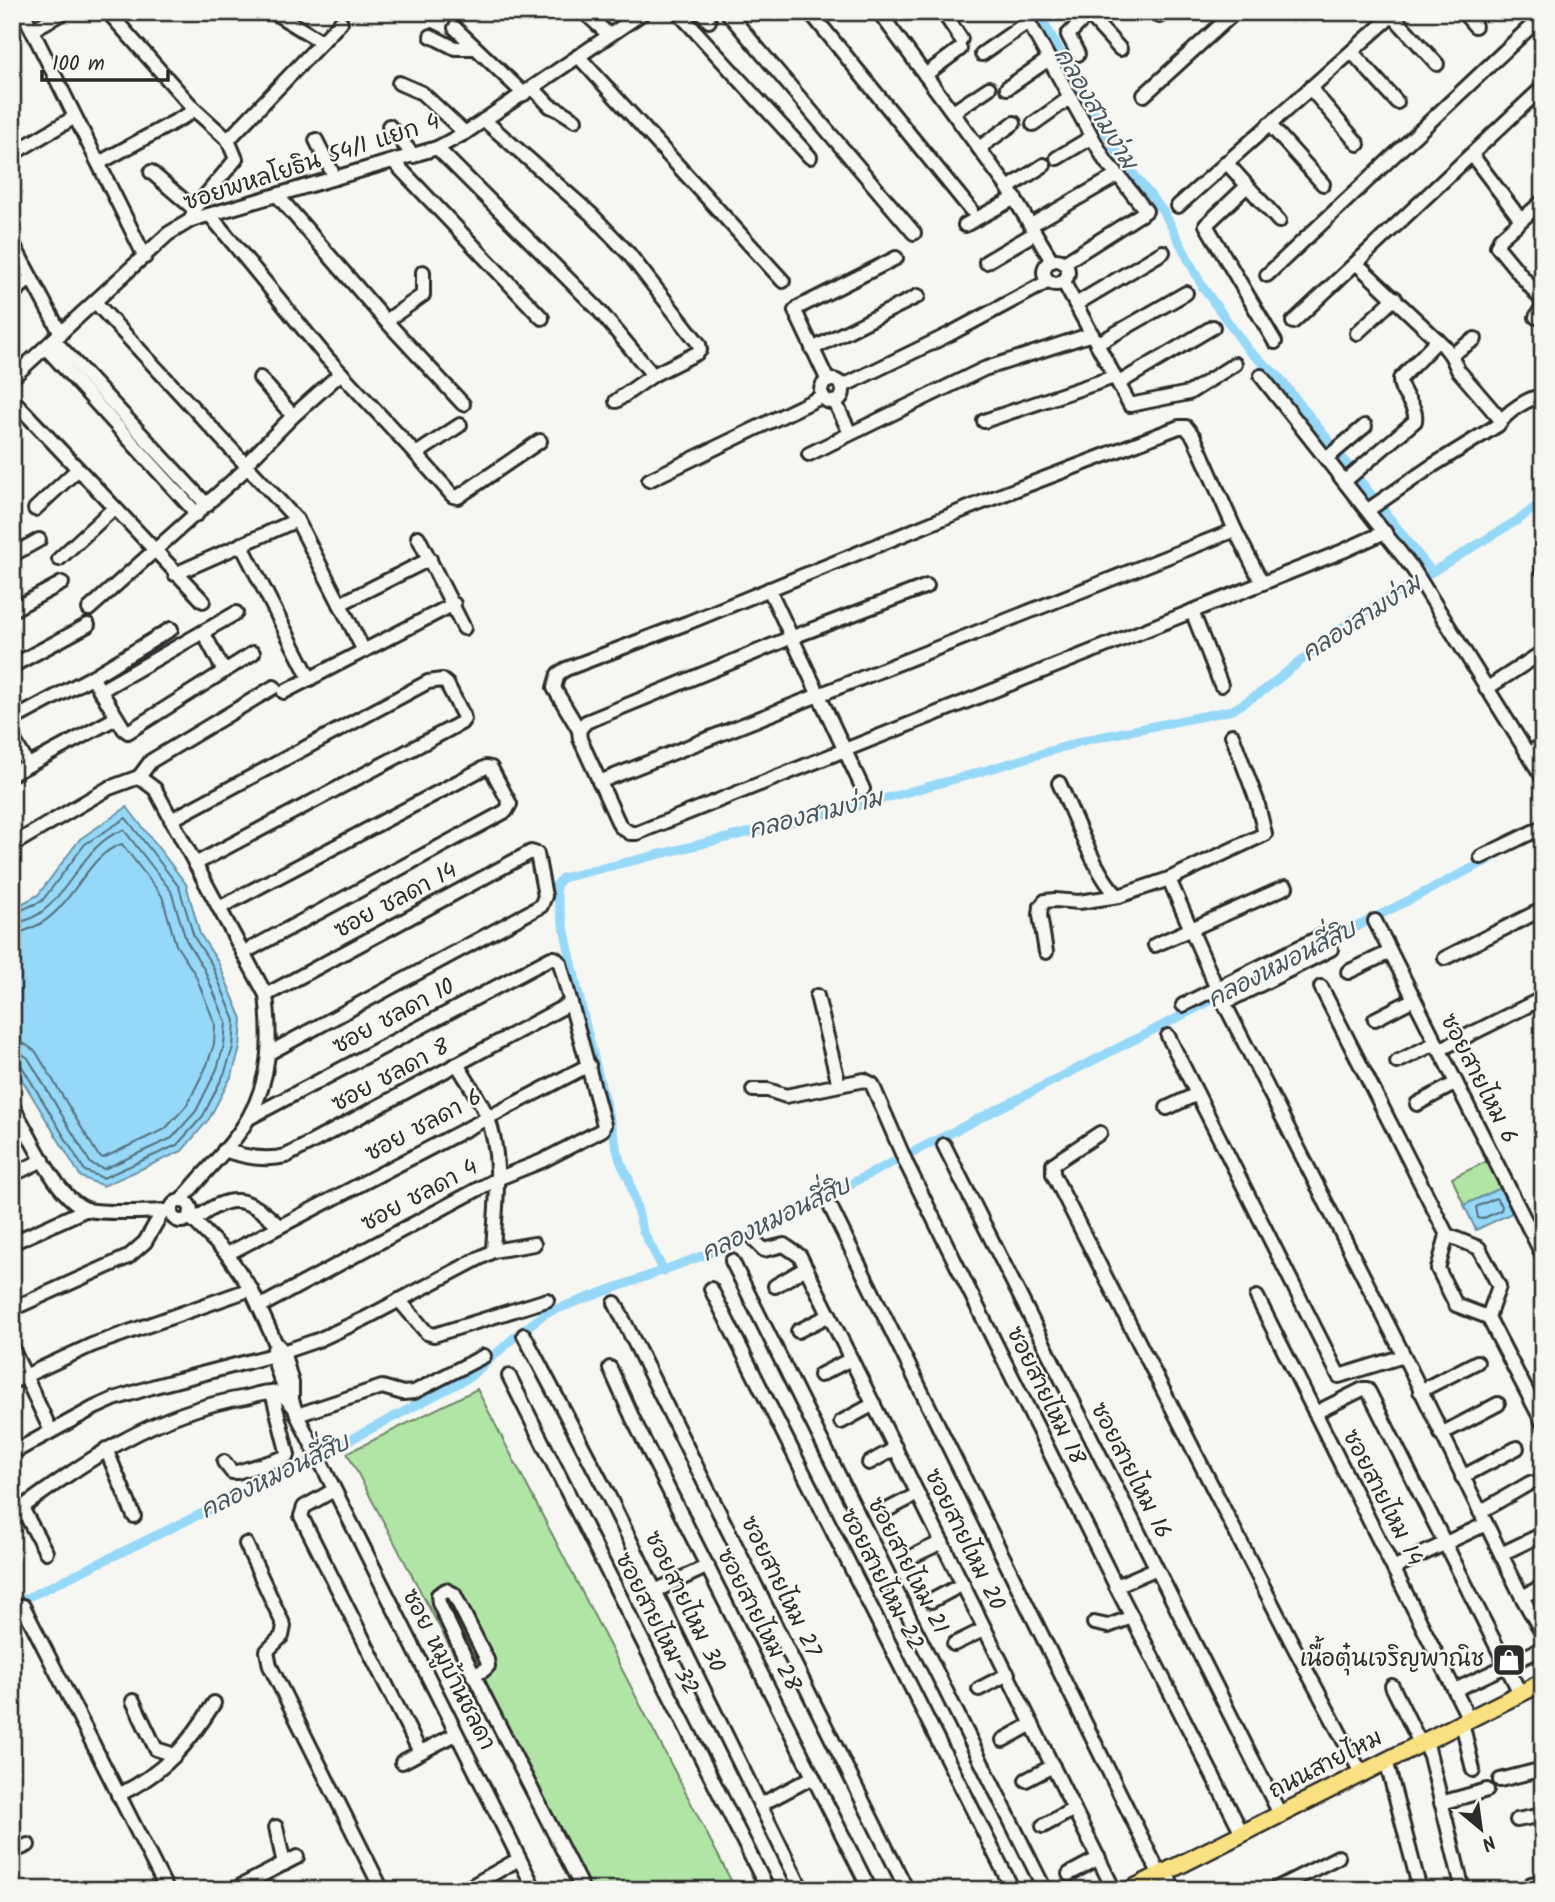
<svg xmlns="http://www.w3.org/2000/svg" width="1555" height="1902" font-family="Kalam,'Playpen Sans Thai',sans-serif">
<rect width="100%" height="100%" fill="#f6f6f2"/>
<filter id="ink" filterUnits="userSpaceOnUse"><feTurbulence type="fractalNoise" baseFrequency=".0143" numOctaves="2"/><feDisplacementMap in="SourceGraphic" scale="14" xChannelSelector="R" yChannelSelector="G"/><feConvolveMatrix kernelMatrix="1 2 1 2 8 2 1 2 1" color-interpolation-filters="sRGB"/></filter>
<g filter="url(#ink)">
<g fill="#b1e5a6" stroke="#6e8868" stroke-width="2">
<path d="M1487,1161L1501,1188L1464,1205L1452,1178Z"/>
<path d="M477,1389L736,1890H579L347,1453Z"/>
</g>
<g fill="#96d8f8" stroke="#6b93a6" stroke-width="2">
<path d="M127,807L186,884L200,934L218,962L242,1019L240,1048L232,1075L209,1119L182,1151L103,1186L81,1177L12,1063V909L38,895L80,839Z"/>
<path d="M1501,1188L1512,1213L1476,1230L1464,1205Z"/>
</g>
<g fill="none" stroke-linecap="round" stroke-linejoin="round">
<g stroke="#56707d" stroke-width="2">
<path d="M12,914L42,901L85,844L126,818L179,887L194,937L212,965L235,1021L233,1047L225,1072L203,1116L177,1145L103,1178L85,1171L21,1065L12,1061"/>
<path d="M12,923C65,920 76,844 124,830L171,891L186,940L204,969L226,1022L224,1045L217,1069L196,1111L172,1138L104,1169L91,1164L28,1058L21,1053L12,1052"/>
<path d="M12,934C22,933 30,929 38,925C74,906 87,854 122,844L162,896L176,945L195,974L215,1024L214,1044L207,1065L187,1105L165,1129L103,1158L98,1155L36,1052L25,1044L12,1042"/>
<path d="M1496,1198L1502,1206L1501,1210L1482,1219L1478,1218L1476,1207Z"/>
</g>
<g stroke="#96d8f8" stroke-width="9">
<path d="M1038,12L1118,154L1165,214L1202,286L1249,351L1278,376L1432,572L1521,518L1543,501"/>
<path d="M664,1271L643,1231L629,1179L620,1161L584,1018L555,887L562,878L857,806L970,775L1090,739L1233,710L1263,691L1353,619L1432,572"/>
<path d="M12,1605L300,1466L470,1377L518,1334L546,1313L724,1248L1494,857"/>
</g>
<defs>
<g id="minor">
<path d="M23,12L145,257"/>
<path d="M108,12L194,109L228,140L236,159L194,209L191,220"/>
<path d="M273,12L322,42"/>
<path d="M584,12L609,35"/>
<path d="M678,12L810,157"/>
<path d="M702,12L709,21"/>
<path d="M727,12L914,233"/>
<path d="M810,12L971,210"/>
<path d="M879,12L1008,188L1052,261"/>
<path d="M943,12L961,39"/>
<path d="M1023,12L1106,162L1118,175L1031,225"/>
<path d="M1086,12L1120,49"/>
<path d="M1157,12L1160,16"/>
<path d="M1463,12L1475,26"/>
<path d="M1393,16L1437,64"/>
<path d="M455,28L524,94"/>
<path d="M32,30L64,12"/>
<path d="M431,36L455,48H474"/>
<path d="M1352,52L1397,102"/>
<path d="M982,54L1028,22"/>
<path d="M1078,54L1068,35L1090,12"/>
<path d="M578,56L783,281"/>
<path d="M925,75L960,49"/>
<path d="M399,83L422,93L465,133"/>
<path d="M533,88L550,106L561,111L575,120"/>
<path d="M1007,88L1049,59"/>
<path d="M1310,88L1358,144"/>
<path d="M1144,95L1235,12"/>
<path d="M953,112L989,88"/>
<path d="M484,120L591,214L629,254L699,344L700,350L697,353L653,375L616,401"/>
<path d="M1033,124L1071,97"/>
<path d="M1269,124L1323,184"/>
<path d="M389,126L414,156"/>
<path d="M228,140L341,22"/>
<path d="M316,140L335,178"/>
<path d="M437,148L597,308L653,375"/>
<path d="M979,148L1014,123"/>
<path d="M12,154L75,117"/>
<path d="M1472,155L1521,220"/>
<path d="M1057,158L1092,137"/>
<path d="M394,162L542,318"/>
<path d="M1226,162L1279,221"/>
<path d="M99,163L187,115"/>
<path d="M151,172L194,209"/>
<path d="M1247,186L1206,225L1275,342"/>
<path d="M1008,188L1044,165"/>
<path d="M277,195L386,321L463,404"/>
<path d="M1543,201L1500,239L1497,246L1543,302"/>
<path d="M1178,206L1396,12"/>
<path d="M210,215L327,358L416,454L460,425"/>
<path d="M965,225L1015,198"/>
<path d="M12,242L61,334"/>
<circle cx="1056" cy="272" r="12"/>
<path d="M986,262L1035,233"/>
<path d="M1064,263L1146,211L1118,175"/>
<path d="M1356,263L1444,346L1451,355L1458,370L1501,420"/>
<path d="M1267,275L1543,15"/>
<path d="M1063,281L1130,405L1189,393L1235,364"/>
<path d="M12,294L31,278"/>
<path d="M95,302L297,520L364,651"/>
<path d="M1076,304L1163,252"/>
<path d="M1536,317L1543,306"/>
<path d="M386,321L423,295V272"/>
<path d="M1293,322L1543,87"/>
<path d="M1357,333L1395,298"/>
<path d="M54,340L207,505"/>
<path d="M1097,344L1186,293"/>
<path d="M46,348L197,514"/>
<path d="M812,349L918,296"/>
<path d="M1451,355L1475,339"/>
<path d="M1261,376L1413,569L1543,778"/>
<path d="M12,378L168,234L191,220L437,148L465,133L644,12"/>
<path d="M260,378L293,416"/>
<circle cx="832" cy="391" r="11"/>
<path d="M828,381L795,311L799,307L896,258"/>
<path d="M1119,383L1213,327"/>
<path d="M843,386L950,334L1049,281"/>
<path d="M12,399L203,601"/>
<path d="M835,402L850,433"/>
<path d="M984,421L1114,377"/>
<path d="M416,454L453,496L458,497L540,441"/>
<path d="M809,454L984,369L1092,334"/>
<path d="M1327,458L1365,426"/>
<path d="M245,465L293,416L341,373"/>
<path d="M649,480L823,396"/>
<path d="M1345,481L1415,421C1418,405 1399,394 1400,379L1438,340"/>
<path d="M35,509L78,469"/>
<path d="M1368,510L1432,466L1498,425C1506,413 1528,397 1543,396"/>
<path d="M418,537L464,628"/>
<path d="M241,544L310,679"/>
<path d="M12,555L39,540"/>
<path d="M59,559L114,508"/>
<path d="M1543,564V571"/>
<path d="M175,574L297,520"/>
<path d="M1262,583L1235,530L1194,437L1186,427H1179L983,502L687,623L566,669L558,674L554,688L579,730L580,739L620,826L630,833H637L1343,551L1385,532"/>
<path d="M769,589L863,789"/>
<path d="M340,604L430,559"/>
<path d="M89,609L248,467"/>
<path d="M12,610L62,583"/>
<path d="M1192,611L1221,685"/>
<path d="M203,632L224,671"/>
<path d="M12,666L88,625"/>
<path d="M92,677L124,729L128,732L253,653"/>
<path d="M1486,689L1543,652"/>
<path d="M100,691L236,613"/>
<path d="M284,692L454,604"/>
<path d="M12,720L92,677L171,629"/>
<path d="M579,730L586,722L790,638L927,586"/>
<path d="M12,737L28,765"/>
<path d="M1527,754L1543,745"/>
<path d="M12,774L116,718"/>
<path d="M139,777L155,789L266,995C271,1037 271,1078 249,1117C232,1148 202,1173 181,1201"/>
<path d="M139,777L151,761L274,687"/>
<path d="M599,782L1235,530"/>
<path d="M1059,783C1071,808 1098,882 1119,896L1169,879L1265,834L1257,801L1232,735"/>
<path d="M171,820L428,682L442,680L447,684L463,715L464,719L461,723L195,864"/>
<path d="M12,845L109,788L139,777"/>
<path d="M1481,857L1543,827"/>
<path d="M1169,879L1217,989L1404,1356L1522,1597L1543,1634"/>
<path d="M219,908L486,767L491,768L510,804L506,811L243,953"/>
<path d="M1375,921L1543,1256"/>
<path d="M1155,945L1286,887"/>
<path d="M1046,952L1040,915L1041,906L1045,901L1055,900L1079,902L1119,896"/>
<path d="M1445,958L1543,909"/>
<path d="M1348,972L1390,952"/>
<path d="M1321,987L1447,1235L1479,1248L1499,1286L1488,1317"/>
<path d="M266,995L531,852L537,854L545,896L541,906L269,1053"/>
<path d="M817,996L839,1085"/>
<path d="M1224,1003L1331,949"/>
<path d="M1183,1005L1326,934"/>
<path d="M1375,1019L1414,999"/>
<path d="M1168,1036L1339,1376L1404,1356"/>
<path d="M1439,1050L1543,998"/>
<path d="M1397,1062L1436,1043"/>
<path d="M457,1064C467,1081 479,1098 487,1116C504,1158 495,1208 493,1251"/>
<path d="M753,1090H768L786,1096L864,1080L872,1084L907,1165L1116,1586L1242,1833"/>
<path d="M1417,1104L1456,1083"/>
<path d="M12,1106C31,1135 55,1199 89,1210C103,1214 154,1211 171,1211"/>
<path d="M1167,1108L1197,1094"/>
<path d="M249,1118L551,958H555L560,963L604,1125L602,1130L542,1161L497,1179L259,1307"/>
<path d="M1100,1133L1053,1164V1174L1293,1645L1361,1773"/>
<path d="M944,1145L1280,1814"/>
<path d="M224,1150C244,1157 265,1161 286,1156L571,1003"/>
<path d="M12,1175L43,1160"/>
<circle cx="181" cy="1211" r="10"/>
<path d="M831,1208L1160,1875"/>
<path d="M190,1217L227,1254L251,1289L275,1342L283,1351L292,1383V1400L297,1415L535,1890"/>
<path d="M194,1221C229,1192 247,1195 279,1226"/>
<path d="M1529,1228L1543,1221"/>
<path d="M1447,1235L1438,1269L1456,1305L1488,1317L1543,1423"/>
<path d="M755,1241L764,1250L784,1245L800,1256L1114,1890"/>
<path d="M12,1243L87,1209"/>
<path d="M227,1254L589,1065"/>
<path d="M732,1261L1045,1890"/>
<path d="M775,1286L806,1268"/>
<path d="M711,1289L1013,1890"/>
<path d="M1257,1297L1469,1719"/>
<path d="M399,1300L427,1333L434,1335L547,1300"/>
<path d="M615,1303L907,1890"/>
<path d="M12,1309L128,1257L145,1242L163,1211"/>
<path d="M798,1331L830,1315"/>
<path d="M524,1335L606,1491L802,1890"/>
<path d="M12,1348L51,1431"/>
<path d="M274,1349C273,1365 283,1387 292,1400"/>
<path d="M610,1368L633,1419L870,1890"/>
<path d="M820,1375L851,1359"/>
<path d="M509,1376L768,1890"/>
<path d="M12,1382L92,1345L251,1289"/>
<path d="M1420,1391L1477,1362"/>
<path d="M1315,1413L1363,1389H1367L1369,1392L1520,1693"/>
<path d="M297,1415L382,1387L403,1393L414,1392L484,1356"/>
<path d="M841,1422L874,1404"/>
<path d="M1441,1434L1498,1404"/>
<path d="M106,1449L134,1516"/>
<path d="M12,1453L94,1408L114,1399L155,1386L274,1355L318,1340L364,1319L493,1251L534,1244"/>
<path d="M224,1462L232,1472H237L280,1459L288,1455L272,1392"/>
<path d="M869,1463L896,1448"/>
<path d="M1462,1477L1517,1448"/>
<path d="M334,1490L304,1507L301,1516L417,1746L421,1752L456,1734"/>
<path d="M22,1508L46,1552"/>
<path d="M887,1510L918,1494"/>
<path d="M1480,1512L1530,1483"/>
<path d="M12,1515C87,1460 152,1413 246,1397C255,1395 269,1390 278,1393C284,1395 290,1403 294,1407"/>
<path d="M246,1544L284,1626L282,1636L267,1651L270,1666L382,1890"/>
<path d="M1501,1554L1543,1534"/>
<path d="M911,1557L942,1542"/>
<path d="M1395,1567L1486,1524"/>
<path d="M1116,1586L1155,1569"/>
<path d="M655,1591L708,1566"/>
<path d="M1522,1597L1543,1586"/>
<path d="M931,1601L963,1584"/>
<path d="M23,1606L167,1890"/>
<path d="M1094,1623L1108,1626L1132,1617"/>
<path d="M954,1644L985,1629"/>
<path d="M473,1676L484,1670L488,1666L487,1660L454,1594L446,1590L438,1595L439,1603C484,1700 535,1794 583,1890"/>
<path d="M1392,1686L1420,1743"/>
<path d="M979,1689L1008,1674"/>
<path d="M1455,1690L1543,1648"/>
<path d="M133,1701L156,1749L175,1755"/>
<path d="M1462,1722L1473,1770"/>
<path d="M1003,1740L1032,1724"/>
<path d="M1426,1740L1463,1890"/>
<path d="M1386,1760L1420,1890"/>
<path d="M402,1762L421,1752"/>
<path d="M1026,1780L1053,1766"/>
<path d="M1500,1780L1543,1769"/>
<path d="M118,1795C163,1774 189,1744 214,1703"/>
<path d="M1441,1803L1487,1790"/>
<path d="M760,1805L813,1777"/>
<path d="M1517,1820L1543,1815"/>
<path d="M1043,1826L1074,1809"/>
<path d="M276,1827L284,1864"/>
<path d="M12,1852L28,1845"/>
<path d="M1166,1872L1174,1890"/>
<path d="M1069,1874L1099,1858"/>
<path d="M1531,1884L1543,1881"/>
<path d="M468,1888L519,1859"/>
<path d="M233,1890L297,1857"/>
<path d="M1273,1890L1338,1857"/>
</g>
<path id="major" d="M1130,1890L1543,1682"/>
</defs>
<use href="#minor" stroke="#2b2b2b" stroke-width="18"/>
<use href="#major" stroke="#2b2b2b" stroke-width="21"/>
<use href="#minor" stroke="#f6f6f2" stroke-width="12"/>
<use href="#major" stroke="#f9e181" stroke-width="16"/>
</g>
</g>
<defs>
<symbol id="shop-square" viewBox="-11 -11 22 22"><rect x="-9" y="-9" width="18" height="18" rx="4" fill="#2b2b2b" stroke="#f6f6f2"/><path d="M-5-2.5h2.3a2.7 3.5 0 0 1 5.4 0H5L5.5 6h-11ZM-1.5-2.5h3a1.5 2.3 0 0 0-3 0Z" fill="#fff"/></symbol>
</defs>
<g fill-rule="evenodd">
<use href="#shop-square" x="1490" y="1641" width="38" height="38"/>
</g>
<g text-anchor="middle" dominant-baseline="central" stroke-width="5" stroke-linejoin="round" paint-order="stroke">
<g font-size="23" fill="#2b2b2b" stroke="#f6f6f2">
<text transform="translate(312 163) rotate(-18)">ซอยพหลโยธิน 54/1 แยก 4</text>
<text transform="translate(396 901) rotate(-28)">ซอย ชลดา 14</text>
<text transform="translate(394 1017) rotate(-28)">ซอย ชลดา 10</text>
<text transform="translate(391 1076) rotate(-28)">ซอย ชลดา 8</text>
<text transform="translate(1478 1079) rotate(63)">ซอยสายไหม 6</text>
<text transform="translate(424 1126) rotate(-28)">ซอย ชลดา 6</text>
<text transform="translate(420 1196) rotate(-28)">ซอย ชลดา 4</text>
<text transform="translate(1045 1396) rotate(64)">ซอยสายไหม 18</text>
<text transform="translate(1130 1471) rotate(63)">ซอยสายไหม 16</text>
<text transform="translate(1382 1498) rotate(63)">ซอยสายไหม 14</text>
<text transform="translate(964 1540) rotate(64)">ซอยสายไหม 20</text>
<text transform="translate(907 1566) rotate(63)">ซอยสายไหม 21</text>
<text transform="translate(881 1580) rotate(63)">ซอยสายไหม 22</text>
<text transform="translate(780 1587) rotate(64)">ซอยสายไหม 27</text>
<text transform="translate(684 1602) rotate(64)">ซอยสายไหม 30</text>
<text transform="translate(758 1620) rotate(63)">ซอยสายไหม 28</text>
<text transform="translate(656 1624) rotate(63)">ซอยสายไหม 32</text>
<text transform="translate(448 1670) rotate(63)">ซอย หมูบ้านชลดา</text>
<text transform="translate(1326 1765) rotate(-27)">ถนนสายไหม</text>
</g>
<g font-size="23" fill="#2b2b2b" stroke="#f6f6f2" text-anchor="end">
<text x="1484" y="1660">เนื้อตุ๋นเจริญพาณิช</text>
</g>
<g font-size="24" font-style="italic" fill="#46565e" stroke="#f6f6f2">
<text transform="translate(1095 109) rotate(59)">คลองสามง่าม</text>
<text transform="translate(1362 619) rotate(-33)">คลองสามง่าม</text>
<text transform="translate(816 815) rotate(-14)">คลองสามง่าม</text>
<text transform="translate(1282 965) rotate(-27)">คลองหมอนสี่สิบ</text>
<text transform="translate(776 1220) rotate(-26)">คลองหมอนสี่สิบ</text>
<text transform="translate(275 1477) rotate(-26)">คลองหมอนสี่สิบ</text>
</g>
</g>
<rect width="1555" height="1902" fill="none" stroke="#f6f6f2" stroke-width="42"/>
<rect x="21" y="21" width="1513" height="1860" fill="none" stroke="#2b2b2b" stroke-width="2.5" filter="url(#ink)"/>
<g transform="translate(1481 1829) rotate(151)" stroke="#f6f6f2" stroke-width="5" paint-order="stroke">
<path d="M0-5L12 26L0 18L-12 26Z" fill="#2b2b2b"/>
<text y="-10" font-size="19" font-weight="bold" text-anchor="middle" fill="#2b2b2b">N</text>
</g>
<path d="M42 70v10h126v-10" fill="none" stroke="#2b2b2b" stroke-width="3.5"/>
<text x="52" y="70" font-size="21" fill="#2b2b2b" stroke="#f6f6f2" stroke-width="5" paint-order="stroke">100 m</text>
</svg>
